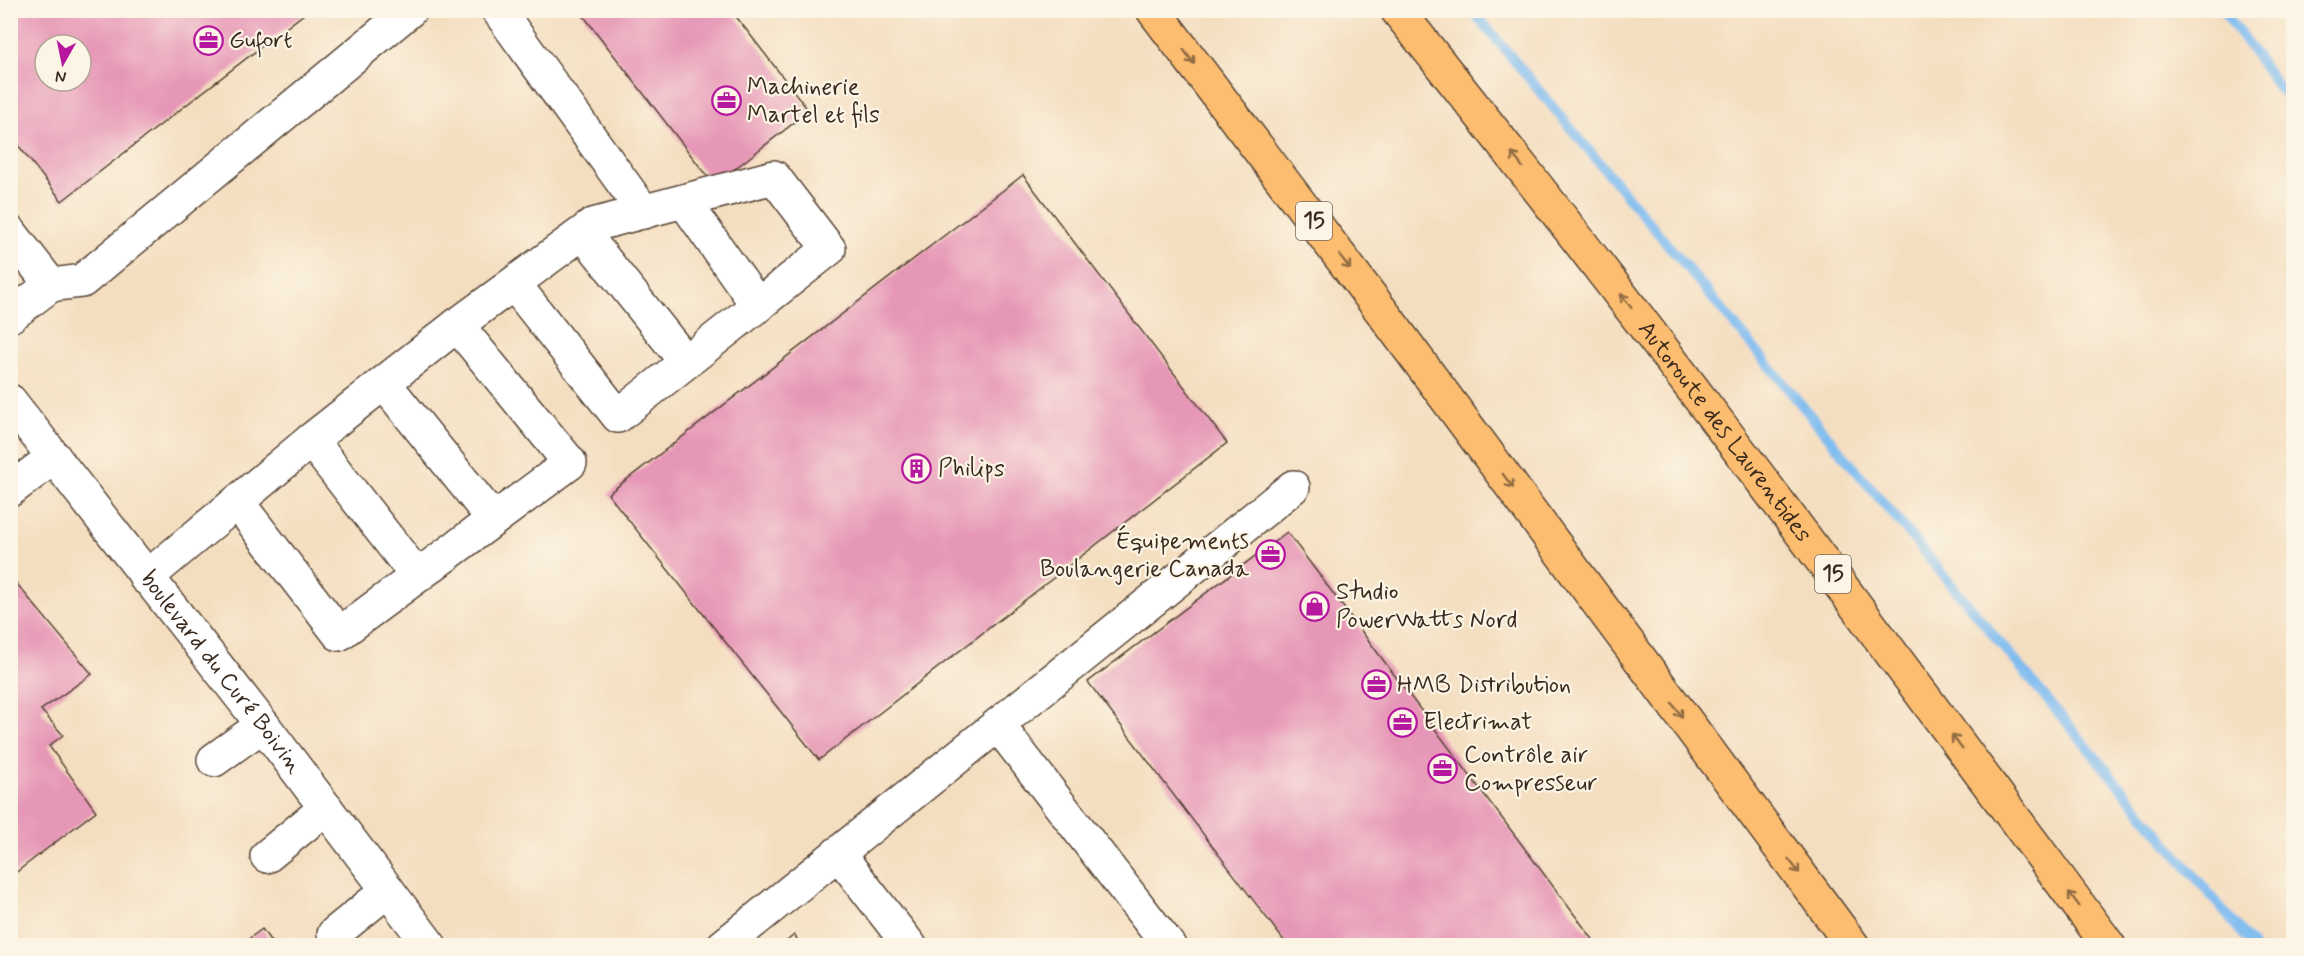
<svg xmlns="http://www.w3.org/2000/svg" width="2304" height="956" font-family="Mynerve,sans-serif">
<rect width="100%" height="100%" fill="#fcf5e5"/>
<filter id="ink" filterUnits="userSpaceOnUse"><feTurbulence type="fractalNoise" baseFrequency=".0167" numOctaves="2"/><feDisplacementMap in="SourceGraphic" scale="12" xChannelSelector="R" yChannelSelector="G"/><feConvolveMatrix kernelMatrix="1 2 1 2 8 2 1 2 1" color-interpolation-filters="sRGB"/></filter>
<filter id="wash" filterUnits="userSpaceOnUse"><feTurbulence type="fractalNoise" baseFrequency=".008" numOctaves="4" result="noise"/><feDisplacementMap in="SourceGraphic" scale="24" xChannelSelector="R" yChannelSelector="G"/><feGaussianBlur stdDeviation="1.35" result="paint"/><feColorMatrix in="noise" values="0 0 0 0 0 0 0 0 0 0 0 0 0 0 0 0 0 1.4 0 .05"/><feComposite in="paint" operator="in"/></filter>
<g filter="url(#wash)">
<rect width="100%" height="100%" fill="#f4dec0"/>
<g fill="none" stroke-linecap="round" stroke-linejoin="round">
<g stroke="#7dbbf0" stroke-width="10">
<path d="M1472,10L2253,946"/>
<path d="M2223,10L2294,108"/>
</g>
</g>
<g id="blocks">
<g fill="#e696b6" fill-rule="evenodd">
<path d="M10,10H309L62,201L10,135ZM45,45H81V81H45Z"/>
<path d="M579,10H731L809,111L714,185Z"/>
<path d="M1023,175L1227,443L819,760L608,494Z"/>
<path d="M1287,532L1598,946H1288L1088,682Z"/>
<path d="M12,578L92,674L41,710L63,735L49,746L96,811L10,877Z"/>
<path d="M262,929L274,946H239Z"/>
<path d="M794,935L802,946H781Z"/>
</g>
</g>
</g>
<g filter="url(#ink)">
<use href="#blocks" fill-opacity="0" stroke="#574536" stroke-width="1.5"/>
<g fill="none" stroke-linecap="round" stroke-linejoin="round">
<defs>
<g id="minor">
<path d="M498,10L644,212"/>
<path d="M684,201L758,306"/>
<path d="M10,232L51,285L10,316"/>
<path d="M583,233L686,362"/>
<path d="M51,285L82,281L410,10"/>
<path d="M384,383L493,519"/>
<path id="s1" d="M10,401L263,725L430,946"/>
<path d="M311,440L417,576"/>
<path d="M10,490L54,457"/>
<path d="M238,503L339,634L570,463L457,325"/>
<path d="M146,578L311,440L457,325L593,225L774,177L829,249L618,416L514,284"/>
<path d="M998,725L1169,946"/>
<path d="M214,760L263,725"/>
<path d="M838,853L910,946"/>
<path d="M267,856L326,808"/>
<path d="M334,934L388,890"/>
<path d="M723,946L1293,487"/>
</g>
<g id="highway">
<path d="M1153,10L1383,313L1853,946"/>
<path id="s2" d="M1397,10C1643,316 1875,631 2109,946"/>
</g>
</defs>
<use href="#minor" stroke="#574536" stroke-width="36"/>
<use href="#highway" stroke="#574536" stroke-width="36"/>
<use href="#minor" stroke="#fff" stroke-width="33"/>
<use href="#highway" stroke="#fcbd6f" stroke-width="33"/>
</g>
<defs><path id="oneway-shaft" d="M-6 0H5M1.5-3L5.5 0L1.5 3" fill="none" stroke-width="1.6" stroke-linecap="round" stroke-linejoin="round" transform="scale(1.5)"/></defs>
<g stroke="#926c42">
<use href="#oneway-shaft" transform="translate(1189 57) rotate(53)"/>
<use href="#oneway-shaft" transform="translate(1517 160) rotate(-128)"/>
<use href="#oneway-shaft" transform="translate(1345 262) rotate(53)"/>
<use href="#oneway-shaft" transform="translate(1626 301) rotate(-128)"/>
<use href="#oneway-shaft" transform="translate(1508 481) rotate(54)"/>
<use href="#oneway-shaft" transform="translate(1677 710) rotate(53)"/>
<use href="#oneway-shaft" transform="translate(1957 742) rotate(-127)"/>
<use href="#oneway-shaft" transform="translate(1794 866) rotate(53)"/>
<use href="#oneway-shaft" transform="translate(2074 899) rotate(-127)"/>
</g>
</g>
<defs>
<symbol id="office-ring" viewBox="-11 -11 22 22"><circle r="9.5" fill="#fcf5e5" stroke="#b5179e" stroke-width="1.5"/><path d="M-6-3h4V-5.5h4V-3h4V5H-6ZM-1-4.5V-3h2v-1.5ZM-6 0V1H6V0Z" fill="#b5179e"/></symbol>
<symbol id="building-ring" viewBox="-11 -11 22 22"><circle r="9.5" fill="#fcf5e5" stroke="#b5179e" stroke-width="1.5"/><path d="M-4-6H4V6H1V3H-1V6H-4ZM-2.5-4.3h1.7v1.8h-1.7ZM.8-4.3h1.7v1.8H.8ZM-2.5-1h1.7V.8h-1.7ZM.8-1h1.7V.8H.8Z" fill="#b5179e"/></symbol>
<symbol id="shop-ring" viewBox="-11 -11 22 22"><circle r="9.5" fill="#fcf5e5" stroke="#b5179e" stroke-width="1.5"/><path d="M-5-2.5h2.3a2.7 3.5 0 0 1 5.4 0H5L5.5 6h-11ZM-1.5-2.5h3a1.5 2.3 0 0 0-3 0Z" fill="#b5179e"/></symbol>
</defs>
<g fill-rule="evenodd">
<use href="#office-ring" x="192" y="24" width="33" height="33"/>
<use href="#office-ring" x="710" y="84" width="33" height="33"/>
<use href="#building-ring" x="900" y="452" width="33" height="33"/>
<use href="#office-ring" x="1254" y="538" width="33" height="33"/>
<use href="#shop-ring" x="1298" y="590" width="33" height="33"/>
<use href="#office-ring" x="1360" y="668" width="33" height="33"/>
<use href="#office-ring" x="1386" y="706" width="33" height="33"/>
<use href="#office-ring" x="1426" y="752" width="33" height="33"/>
</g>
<g text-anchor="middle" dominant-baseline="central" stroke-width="4.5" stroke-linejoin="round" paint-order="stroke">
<g fill="#fcf5e5" stroke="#75675a" stroke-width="1.5">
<rect x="1296" y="202" width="36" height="38" rx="4.5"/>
<rect x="1815" y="555" width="36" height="38" rx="4.5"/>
</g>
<g font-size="22" font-weight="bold" fill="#3b2a1e">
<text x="1314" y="221">15</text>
<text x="1833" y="574">15</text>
</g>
<g font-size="24" fill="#3b2a1e" stroke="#fcf5e5" text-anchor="start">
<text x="229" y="40">Gufort</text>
<text x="747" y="87">Machinerie<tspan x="747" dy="28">Martel et fils</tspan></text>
<text x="938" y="469">Philips</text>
<text x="1249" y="541" text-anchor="end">Équipements<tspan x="1249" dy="28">Boulangerie Canada</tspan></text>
<text x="1336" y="592">Studio<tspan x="1336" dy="28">PowerWatts Nord</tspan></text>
<text x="1397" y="685">HMB Distribution</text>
<text x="1423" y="722">Electrimat</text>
<text x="1464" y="755">Contrôle air<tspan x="1464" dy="28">Compresseur</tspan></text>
</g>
<g font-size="24" fill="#3b2a1e" stroke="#fcf5e5">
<text stroke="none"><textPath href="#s2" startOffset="534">Autoroute des Laurentides</textPath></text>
<text stroke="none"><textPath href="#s1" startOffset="344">boulevard du Curé Boivin</textPath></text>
</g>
</g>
<rect width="2304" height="956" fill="none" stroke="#fcf5e5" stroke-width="36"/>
<g transform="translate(63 63) rotate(189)"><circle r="28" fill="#fcf5e5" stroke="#afa495" stroke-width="1.5"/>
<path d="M0-4.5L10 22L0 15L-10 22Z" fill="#b5179e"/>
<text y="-9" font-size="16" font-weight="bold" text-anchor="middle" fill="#3b2a1e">N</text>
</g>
</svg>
